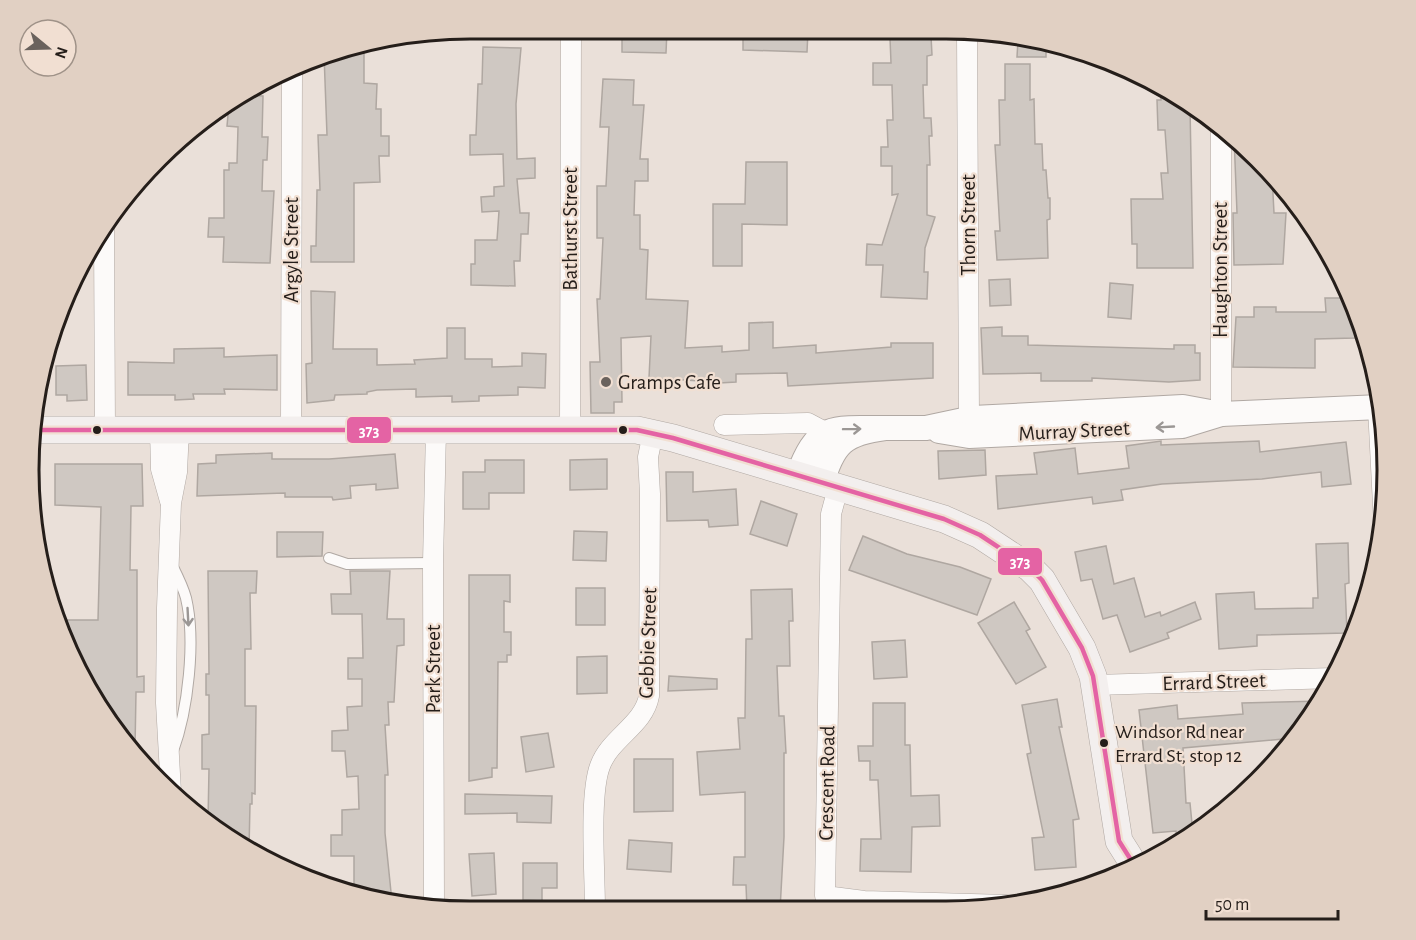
<svg xmlns="http://www.w3.org/2000/svg" width="1416" height="940" font-family="'Alegreya Sans',sans-serif">
<rect width="100%" height="100%" fill="#eae0d9"/>
<g fill="#cfc8c2" stroke="#afa7a1" stroke-width="1.5">
<path d="M622,30H667L666,53L622,52Z"/>
<path d="M743,30L808,31L807,52L743,50Z"/>
<path d="M931,36L932,55L927,56V85H923L924,118H931L932,136H929L930,165H927V215L935,217L925,248L924,272H928L927,299L881,297L883,265H866L867,244L882,245L898,194L892,195V166H881V147H888L887,120H893L892,85H873V63H891L890,38Z"/>
<path d="M1018,40L1046,45V57H1017Z"/>
<path d="M364,46V83L377,84L376,109H381V136H389V156H379L380,182L354,183V262H311V246H316L317,190H320L318,135H327L324,54Z"/>
<path d="M483,47L521,48L516,104L517,159L535,158V178L517,179L520,213H529L528,234H521L520,261H514L515,286L471,285V264H475V240H497L499,211L482,212L481,197L494,196V187L504,186L503,154L470,155V135H476L478,84H482Z"/>
<path d="M1005,64H1030V100L1034,99L1035,144H1042L1043,170H1046L1048,198H1050V219L1047,220L1048,258L997,260L995,231H1000L995,145H1000L999,100H1005Z"/>
<path d="M603,79L634,80L633,105H644L640,159H648V181H635L634,215H640V249L648,250L646,299L688,301L685,348L722,346V352L749,350V323L773,322V348L816,345V353L891,347V343H933V378L788,386L787,373L736,374V382L702,384L701,381L649,378L651,336L621,338L622,402H614V413H591L590,362H600L597,299H600L603,238H597V186H606L609,127H600Z"/>
<path d="M1160,87L1190,107L1193,268H1137V244H1132L1131,199H1163L1161,173H1168L1165,130H1158L1157,100H1161Z"/>
<path d="M240,95L263,96L262,137H268L267,160H263L262,191H274L270,263L223,262L224,237H208L209,218H224V170H229V163H237L238,127L227,126L228,115H212L224,103Z"/>
<path d="M1234,136L1272,175L1274,213H1286L1283,264L1234,265L1233,213H1237Z"/>
<path d="M746,162H787V225L742,224V266H713V204H745Z"/>
<path d="M1010,279L1011,305L990,306L989,280Z"/>
<path d="M1110,283L1133,285L1131,319L1108,317Z"/>
<path d="M311,291L335,292L333,349H377V365L415,364L414,360L447,358V328H465V359H492V367L522,366V353L546,354L545,388L518,387V395L479,396V401L452,402V396L416,397V389L377,390L367,392V394L335,395L334,400L307,403L306,364L312,363Z"/>
<path d="M1325,298H1351L1354,307L1355,338L1315,339V368L1233,367L1236,317H1254V307H1276V312H1326Z"/>
<path d="M1002,327V336H1028V345L1174,349V345H1195V353H1200V380L1169,382L1092,378V381H1041V373L983,374L981,328Z"/>
<path d="M224,348V357L277,355V390L224,389L225,394H193L194,399L175,400V395H128V362L174,363V349Z"/>
<path d="M86,365L87,400L67,401V395H56V366Z"/>
<path d="M1161,441V445L1259,441L1260,452L1346,442L1351,484L1322,487L1321,472L1262,479L1162,484L1121,490L1123,500L1093,504L1092,497L998,509L996,476L1037,474L1034,453L1075,448L1078,474L1129,468L1126,446Z"/>
<path d="M985,450L986,475L939,479L938,451Z"/>
<path d="M272,453V459H329L395,454L398,488L376,490V484L350,486L351,498L333,500L332,497H285V493L197,496L198,464L216,463V455Z"/>
<path d="M607,459V489L570,490V460Z"/>
<path d="M485,460H524V493H489V509H463V472H485Z"/>
<path d="M55,464H142L143,506H131L130,570H137V677L144,676V692H136L135,749L88,691L58,620H98L101,507L55,505Z"/>
<path d="M666,472H693V492L736,489L738,525L709,527L708,520L667,521Z"/>
<path d="M761,501L797,514L787,546L750,534Z"/>
<path d="M574,531L607,532L606,561L573,560Z"/>
<path d="M277,532H323L322,556L277,557Z"/>
<path d="M863,536L907,554L960,567L991,579L977,615L849,570Z"/>
<path d="M1348,543L1349,583L1345,584L1347,633L1257,635V646L1219,649L1216,594L1254,592L1255,609L1313,608V598H1318L1316,544Z"/>
<path d="M1106,546L1114,584L1134,578L1145,617L1160,612L1161,616L1195,602L1201,619L1167,633L1169,638L1130,652L1117,615L1103,619L1092,579L1081,581L1075,552Z"/>
<path d="M208,571H257L256,593H250L251,649H245V706H256L255,794L252,793V804H250L249,849L208,821L209,769H202V735L209,734V695H206V674H209Z"/>
<path d="M350,571H390L387,619H404V645L397,646L394,702H388L389,725H385L388,775H385V833L392,902L350,889L354,887V856H331V835H342V810L359,809L358,776L347,777L345,751H332V731L348,730L347,707L362,706V679H348V658H363L362,614H332L331,594H351Z"/>
<path d="M469,575H510V602L504,601V632H511V655H507V662H498L497,768H492V777L469,781Z"/>
<rect x="576" y="588" width="29" height="37"/>
<path d="M792,589L793,621H789L790,666H777L779,716H784L786,753H784V837L780,910L747,909L746,885H733L734,857H745V792L700,795L697,752L740,749L738,718H745L746,639H752L751,590Z"/>
<path d="M1014,602L1030,629L1026,631L1046,667L1016,684L978,623Z"/>
<path d="M905,640L907,677L874,679L872,642Z"/>
<path d="M607,656V693L577,694V657Z"/>
<path d="M669,676L717,679V689L668,691Z"/>
<path d="M1057,699L1062,727H1059L1079,819L1073,820L1076,867L1035,870L1032,838L1044,837L1027,754L1031,753L1022,705Z"/>
<path d="M1321,701L1294,738L1183,748L1186,803H1190L1193,834L1177,844L1176,831L1153,833L1139,710L1177,705L1178,719L1243,714L1242,703Z"/>
<path d="M873,703H905V745H910L911,796L939,795L940,826L912,827L911,872L860,871L861,839H881L878,780H870V761H859L858,746H873Z"/>
<path d="M548,733L554,767L526,772L521,737Z"/>
<path d="M634,759H673V811L634,812Z"/>
<path d="M465,794L552,796L551,823L517,822V813L465,814Z"/>
<path d="M629,840L672,843L671,872L627,869Z"/>
<path d="M494,853L496,894L472,896L469,854Z"/>
<path d="M523,863H557V888H542V901L523,900Z"/>
</g>
<g fill="none" stroke-linecap="round" stroke-linejoin="round">
<defs>
<g id="service">
<path d="M329,558L347,564L433,563"/>
<path d="M173,751C188,710 196,641 186,598C183,587 178,577 173,567"/>
</g>
<g id="minor">
<path d="M967,32L969,419"/>
<path d="M1221,127V414"/>
<path d="M104,229L105,429"/>
<path d="M1378,407L1384,525"/>
<path d="M724,425L808,423L825,432"/>
<path d="M160,429L161,469L170,501"/>
<path d="M570,429L571,29"/>
<path d="M291,430L292,70"/>
<path d="M838,488L831,514L825,896L864,901L1007,905"/>
<path d="M1095,685L1334,678"/>
<path d="M171,792L166,703L167,608L171,503L177,472L179,429"/>
<path d="M434,908L433,563L436,430"/>
<path d="M595,909C595,874 589,795 600,766C610,738 644,725 649,696L650,494L648,457L653,433"/>
</g>
<g id="tertiary">
<path d="M885,428H926L973,418L1183,407L1221,414L1381,407"/>
<path d="M939,431L969,436L1182,426L1221,414"/>
<path d="M798,475C819,420 833,429 885,428C844,433 833,444 822,483"/>
</g>
<path id="secondary" d="M32,430H637L673,438L944,519L980,535L1030,568L1042,580L1082,648L1093,676L1119,841L1136,868"/>
</defs>
<use href="#service" stroke="#b0a8a3" stroke-width="12"/>
<use href="#minor" stroke="#b0a8a3" stroke-width="21"/>
<use href="#tertiary" stroke="#b0a8a3" stroke-width="26"/>
<use href="#secondary" stroke="#b0a8a3" stroke-width="28"/>
<path stroke="#c5c2be" stroke-width="3" stroke-dasharray="4.5 3" stroke-linecap="butt" d="M472,29H536L553,36"/>
<use href="#service" stroke="#fcfaf9" stroke-width="10"/>
<use href="#minor" stroke="#fcfaf9" stroke-width="20"/>
<use href="#tertiary" stroke="#fcfaf9" stroke-width="24"/>
<use href="#secondary" stroke="#f3efee" stroke-width="27"/>
<defs>
<path id="bus-1" d="M32,430H637L673,438L944,519L980,535L1030,568L1042,580L1082,648L1093,676L1119,841L1136,868"/>
</defs>
<use href="#bus-1" stroke="#f1dfd2" stroke-width="9"/>
<use href="#bus-1" stroke="#e463a4" stroke-width="4.5"/>
</g>
<defs><path id="oneway-shaft" d="M-6 0H5M1.5-3L5.5 0L1.5 3" fill="none" stroke-width="1.6" stroke-linecap="round" stroke-linejoin="round" transform="scale(1.5)"/></defs>
<g stroke="#9b9795">
<use href="#oneway-shaft" transform="translate(1165 427) rotate(177)"/>
<use href="#oneway-shaft" transform="translate(852 429) rotate(-1)"/>
<use href="#oneway-shaft" transform="translate(188 617) rotate(87)"/>
</g>
<circle fill="#6a625d" stroke="#f1dfd2" stroke-width="2" cx="606" cy="382" r="6"/>
<g fill="#251e1a" stroke="#f1dfd2" stroke-width="2">
<circle cx="97" cy="430" r="5"/>
<circle cx="623" cy="430" r="5"/>
<circle cx="1104" cy="743" r="5"/>
</g>
<g text-anchor="middle" dominant-baseline="central" stroke-width="4.5" stroke-linejoin="round" paint-order="stroke">
<g font-size="20" fill="#251e1a" stroke="#f1dfd2" text-anchor="start">
<text x="1115" y="732">Windsor Rd near<tspan x="1115" dy="24">Errard St, stop 12</tspan></text>
</g>
<g font-size="21" fill="#251e1a" stroke="#f1dfd2">
<text transform="translate(968 225) rotate(-90)">Thorn Street</text>
<text transform="translate(570 229) rotate(-90)">Bathurst Street</text>
<text transform="translate(291 250) rotate(-90)">Argyle Street</text>
<text transform="translate(1220 270) rotate(-90)">Haughton Street</text>
<text transform="translate(1074 431) rotate(-3)">Murray Street</text>
<text transform="translate(648 643) rotate(-88)">Gebbie Street</text>
<text transform="translate(433 669) rotate(-90)">Park Street</text>
<text transform="translate(1214 682) rotate(-2)">Errard Street</text>
<text transform="translate(827 783) rotate(-89)">Crescent Road</text>
</g>
<g font-size="21" fill="#251e1a" stroke="#f1dfd2" text-anchor="start">
<text x="618" y="382">Gramps Cafe</text>
</g>
</g>
<path d="M0 0H1416V940H0ZM470 39H946A431 431 0 0 1 1377 470V470A431 431 0 0 1 946 901H470A431 431 0 0 1 39 470V470A431 431 0 0 1 470 39Z" fill="#e1d0c3" fill-rule="evenodd"/>
<path fill="none" stroke="#251e1a" stroke-width="3" d="M470 39H946A431 431 0 0 1 1377 470V470A431 431 0 0 1 946 901H470A431 431 0 0 1 39 470V470A431 431 0 0 1 470 39Z"/>
<g stroke="#f1dfd2" stroke-width="2">
<rect x="346" y="416" width="46" height="28" rx="6" fill="#e463a4"/>
<rect x="997" y="547" width="46" height="29" rx="6" fill="#e463a4"/>
</g>
<g font-size="16" text-anchor="middle" font-weight="bold" fill="#fff">
<text x="369" y="436">373</text>
<text x="1020" y="567">373</text>
</g>
<g transform="translate(48 48) rotate(109)"><circle r="28" fill="#f1dfd2" stroke="#9f9288" stroke-width="1.5"/>
<path d="M0-4.5L10 22L0 15L-10 22Z" fill="#6a625d"/>
<text y="-9" font-size="16" font-weight="bold" text-anchor="middle" fill="#251e1a">N</text>
</g>
<path d="M1206 910v9h132v-9" fill="none" stroke="#251e1a" stroke-width="3"/>
<text x="1215" y="910" font-size="18" fill="#251e1a" stroke="#f1dfd2" stroke-width="4.5" paint-order="stroke">50 m</text>
</svg>
